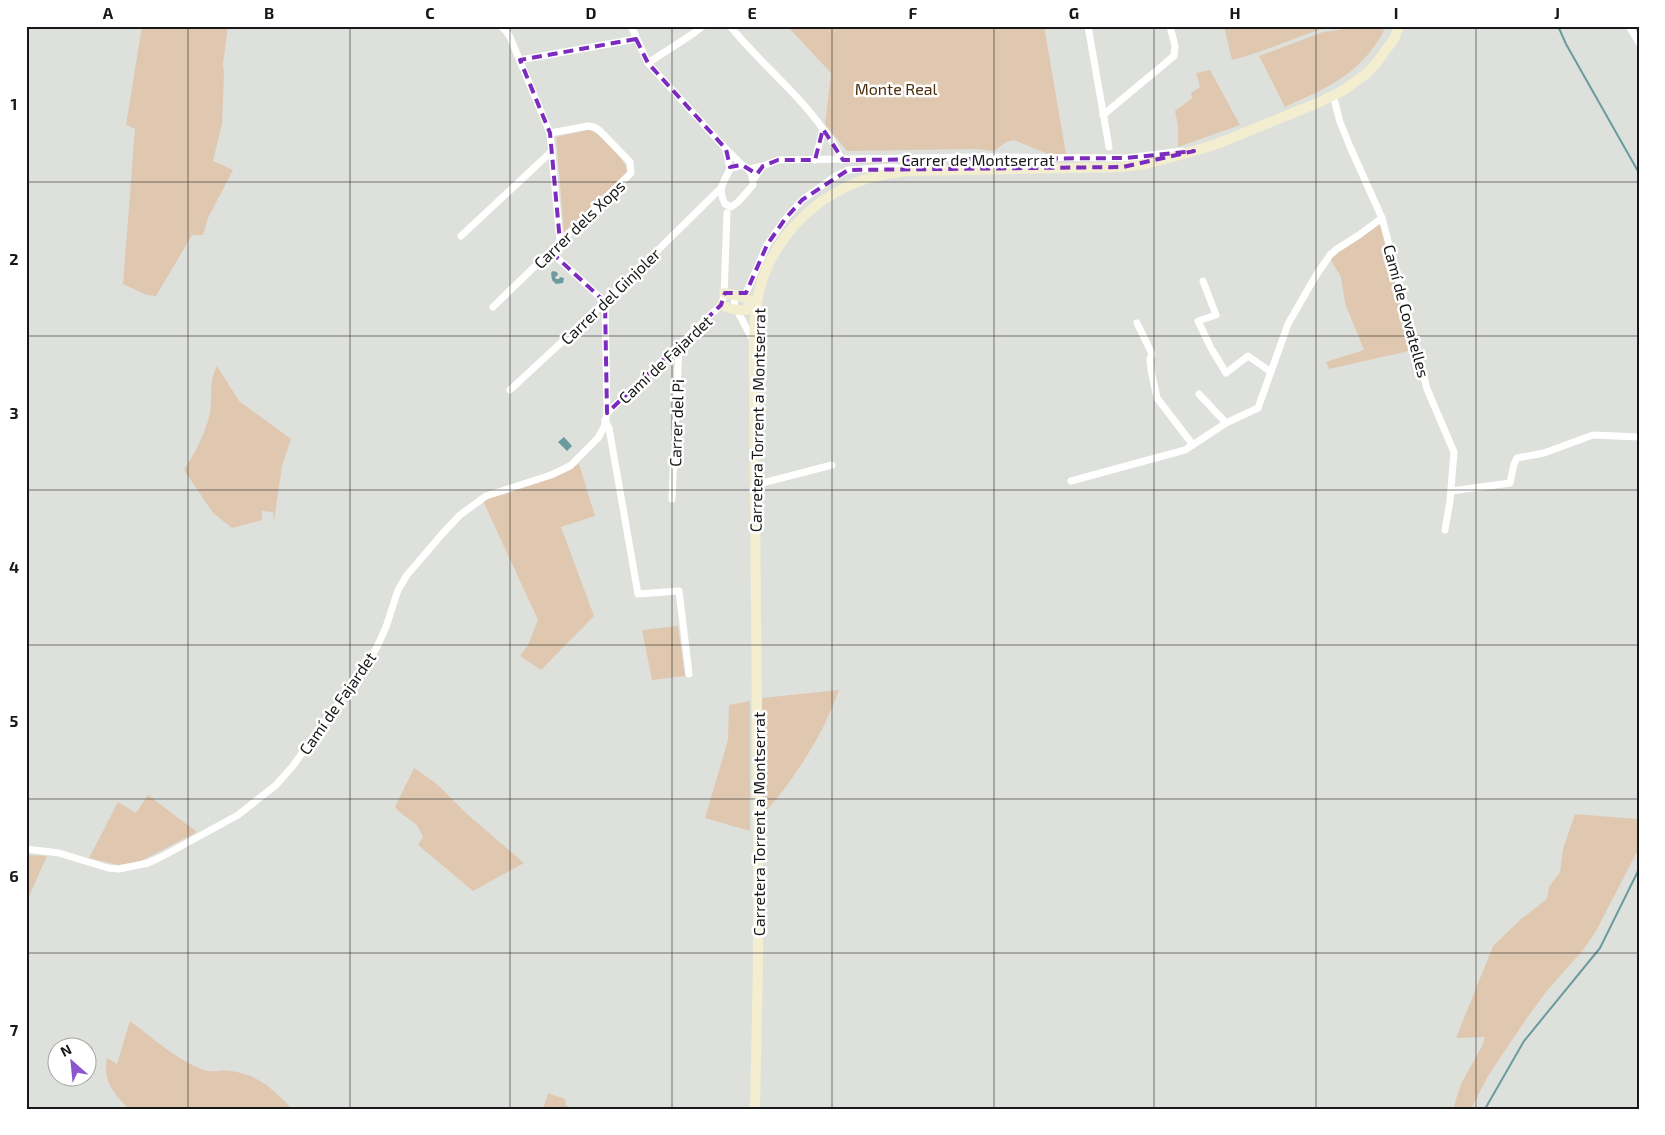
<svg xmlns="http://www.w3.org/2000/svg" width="1665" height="1135" font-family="'Exo 2',sans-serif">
<rect width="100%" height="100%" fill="#dee0dc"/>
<g fill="#e0c8b0">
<path d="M142,26H228L223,64L224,73L222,124L213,161L233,170L208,218L203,235H192L156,296L147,295L123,284L135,129L126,125Z"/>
<path d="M787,26H1044L1066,154L1060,159L1014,140L1006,142L994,151L975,149L847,151L825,124L831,73Z"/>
<path d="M1224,26H1331C1297,36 1266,52 1232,60Z"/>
<path d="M1375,27L1382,28L1384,31C1359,75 1329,87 1285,107L1259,56L1323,32L1352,28Z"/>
<path d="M1210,70L1240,125L1178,147V126L1175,111L1192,98L1191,93L1200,87L1196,73Z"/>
<path d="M589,130C599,132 627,161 627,171L624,176L564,232L556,137Z"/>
<path d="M1382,224L1413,350L1329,369L1326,362L1364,350L1345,303L1341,277L1330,259L1336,252L1378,225Z"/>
<path d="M217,366L239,401L291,439L282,466L274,521L273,512L262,511V520L232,528L213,513L184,470C195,453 206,433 210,412C213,395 208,383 217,366Z"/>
<path d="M579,464L595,516L561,527L594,616L541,670L520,656L528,645L538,620L483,501L492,496L554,477Z"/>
<path d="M678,626L685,676L652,680L642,630Z"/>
<path d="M839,690C822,737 795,778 763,815L762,698Z"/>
<path d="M750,701V831L705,818L728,740L729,705Z"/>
<path d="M414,768L437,784L467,814L524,863L473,891L418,845L423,837L417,825L398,811L395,807Z"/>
<path d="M148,795L197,832L139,862L118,865L89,858L118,802L136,813Z"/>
<path d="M1575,814L1637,819H1639V848L1596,931L1583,950L1546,992L1527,1018L1488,1076L1471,1109H1453L1461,1084L1482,1046L1485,1037L1456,1038L1493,946L1521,919L1547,899L1549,887L1560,872L1563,849Z"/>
<path d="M26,855L47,856L26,903Z"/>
<path d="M130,1021C151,1037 180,1062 204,1070C213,1073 222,1069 231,1071C259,1075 273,1089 292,1109H129C113,1092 103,1082 107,1058L117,1064Z"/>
<path d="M548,1093L565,1099L566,1105L572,1109H543Z"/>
</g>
<g fill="#6b9b9e">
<path d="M553,271L557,272L558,275L555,277L556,279H559L560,277L564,278L563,283L556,284L552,280L551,273Z"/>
<path d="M564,437L572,446L567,451L558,442Z"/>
</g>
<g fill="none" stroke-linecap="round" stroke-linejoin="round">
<g stroke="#6b9b9e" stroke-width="2">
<path d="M1558,26L1566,44L1639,173"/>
<path d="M1485,1109L1524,1041L1600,948L1639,869"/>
</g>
<g stroke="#fff" stroke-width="7">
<path d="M501,26L506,31L510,37L550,133L560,242"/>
<path d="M631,26L648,63L726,149"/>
<path d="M730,26C759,62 796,91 823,129"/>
<path d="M1088,26L1109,147"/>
<path d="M1629,26L1639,43"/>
<path d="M520,60L636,39"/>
<path d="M648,63L694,33L703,26"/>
<path d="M1333,95L1340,122L1351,149L1382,218L1427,389L1454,452L1450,501L1445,530"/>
<path d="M1103,115L1174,56L1175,46L1170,26"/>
<path d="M815,160L823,129L831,139L842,160"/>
<path d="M742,165C751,170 753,175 753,185L738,202L731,207L725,204C717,188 723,184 730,169Z"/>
<path d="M763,166L778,160L981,157L1126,158L1182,151"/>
<path d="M730,169L726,149L742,165"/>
<path d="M749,169L763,166L753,180"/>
<path d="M461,236L552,151"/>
<path d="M551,252L605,302L607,413"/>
<path d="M1203,281L1216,315L1198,321L1211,348L1226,373L1248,356L1271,372"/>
<path d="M493,307L631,173L630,162L599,130L594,127L588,126L550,133"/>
<path d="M1137,323L1152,354L1150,359L1151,370L1157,398L1193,445"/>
<path d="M753,340L734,305L735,299L746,293L767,245L785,219L802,200L834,177L848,170L894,167L903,169"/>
<path d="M510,390L605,302L721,188"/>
<path d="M1199,394L1226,423"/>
<path d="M605,420L609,428L638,594L679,591L689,674"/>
<path d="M1071,481L1185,450L1226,423L1258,408L1288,324L1315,277L1330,255L1337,249L1359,235L1382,218"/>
<path d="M755,485L832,465"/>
<path d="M1451,491L1510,483L1514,464L1517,458L1544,453L1593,435L1639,437"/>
<path d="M672,499L679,346"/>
<path d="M26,849L59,853L108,868L119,869L148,863L163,856L238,815L276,785L292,767L366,665L377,647L386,627L398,590L407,575L443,533L460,515L486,496L551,475L570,466L598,438L604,427L607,413L721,305L724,296L727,213"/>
</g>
<g stroke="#f3eecf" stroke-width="10">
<path d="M724,293C736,295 748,297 757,306"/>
<path d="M721,305C733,310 744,313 757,306"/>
<path d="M755,1109L758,962V832L754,390C754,363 753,334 756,307C764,251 802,206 853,184C870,176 889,173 908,171L1123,167L1146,164L1194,151L1217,144L1322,101L1344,90L1366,74L1375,65L1394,39L1399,26"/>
</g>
</g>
<path fill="none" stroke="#7b2cbf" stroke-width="4" stroke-dasharray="10 6" stroke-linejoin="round" d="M636,39L648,63L726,149L730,167L742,165L757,174L763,166L778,160H815L823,129L843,160L1126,158L1194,151L1123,167L848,170L802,200L785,219L767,245L746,293H725L721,305L607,413L605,302L551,252L560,242L550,133L520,60Z"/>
<path fill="none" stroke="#171817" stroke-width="1" stroke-opacity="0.55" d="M188,26V1109M350,26V1109M510,26V1109M672,26V1109M832,26V1109M994,26V1109M1154,26V1109M1316,26V1109M1476,26V1109M26,182H1639M26,336H1639M26,490H1639M26,645H1639M26,799H1639M26,953H1639"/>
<g text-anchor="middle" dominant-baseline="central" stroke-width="5" stroke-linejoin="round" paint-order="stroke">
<g font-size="16" fill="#4e2f0b" stroke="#fff">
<text x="896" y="88">Monte Real</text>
</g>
<g font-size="16" fill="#171817" stroke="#fff">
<text x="978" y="159">Carrer de Montserrat</text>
<text transform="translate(579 224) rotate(-44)">Carrer dels Xops</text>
<text transform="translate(610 296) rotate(-44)">Carrer del Ginjoler</text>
<text transform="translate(1407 311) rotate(75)">Camí de Covatelles</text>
<text transform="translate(665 359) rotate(-43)">Camí de Fajardet</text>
<text transform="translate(757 420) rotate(-89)">Carretera Torrent a Montserrat</text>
<text transform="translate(676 423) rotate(-88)">Carrer del Pi</text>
<text transform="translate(337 703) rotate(-55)">Camí de Fajardet</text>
<text transform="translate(758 824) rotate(-90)">Carretera Torrent a Montserrat</text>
</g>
</g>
<rect width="1665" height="1135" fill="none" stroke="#ffffff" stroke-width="55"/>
<g transform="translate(72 1062) rotate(333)"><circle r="24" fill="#ffffff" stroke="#a2a3a2"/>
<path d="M0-4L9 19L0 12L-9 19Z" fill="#8d56ce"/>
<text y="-8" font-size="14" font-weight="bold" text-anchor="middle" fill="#171817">N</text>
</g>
<rect x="28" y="28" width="1610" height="1080" fill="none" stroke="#171817" stroke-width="2"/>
<g font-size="16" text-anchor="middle" font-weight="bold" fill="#171817">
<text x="108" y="19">A</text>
<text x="269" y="19">B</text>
<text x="430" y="19">C</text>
<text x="591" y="19">D</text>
<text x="752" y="19">E</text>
<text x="913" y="19">F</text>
<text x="1074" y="19">G</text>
<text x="1235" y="19">H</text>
<text x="1396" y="19">I</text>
<text x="1557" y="19">J</text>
<text x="14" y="110">1</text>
<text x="14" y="265">2</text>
<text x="14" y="419">3</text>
<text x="14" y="573">4</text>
<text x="14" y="727">5</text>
<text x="14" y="882">6</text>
<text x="14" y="1036">7</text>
</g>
</svg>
